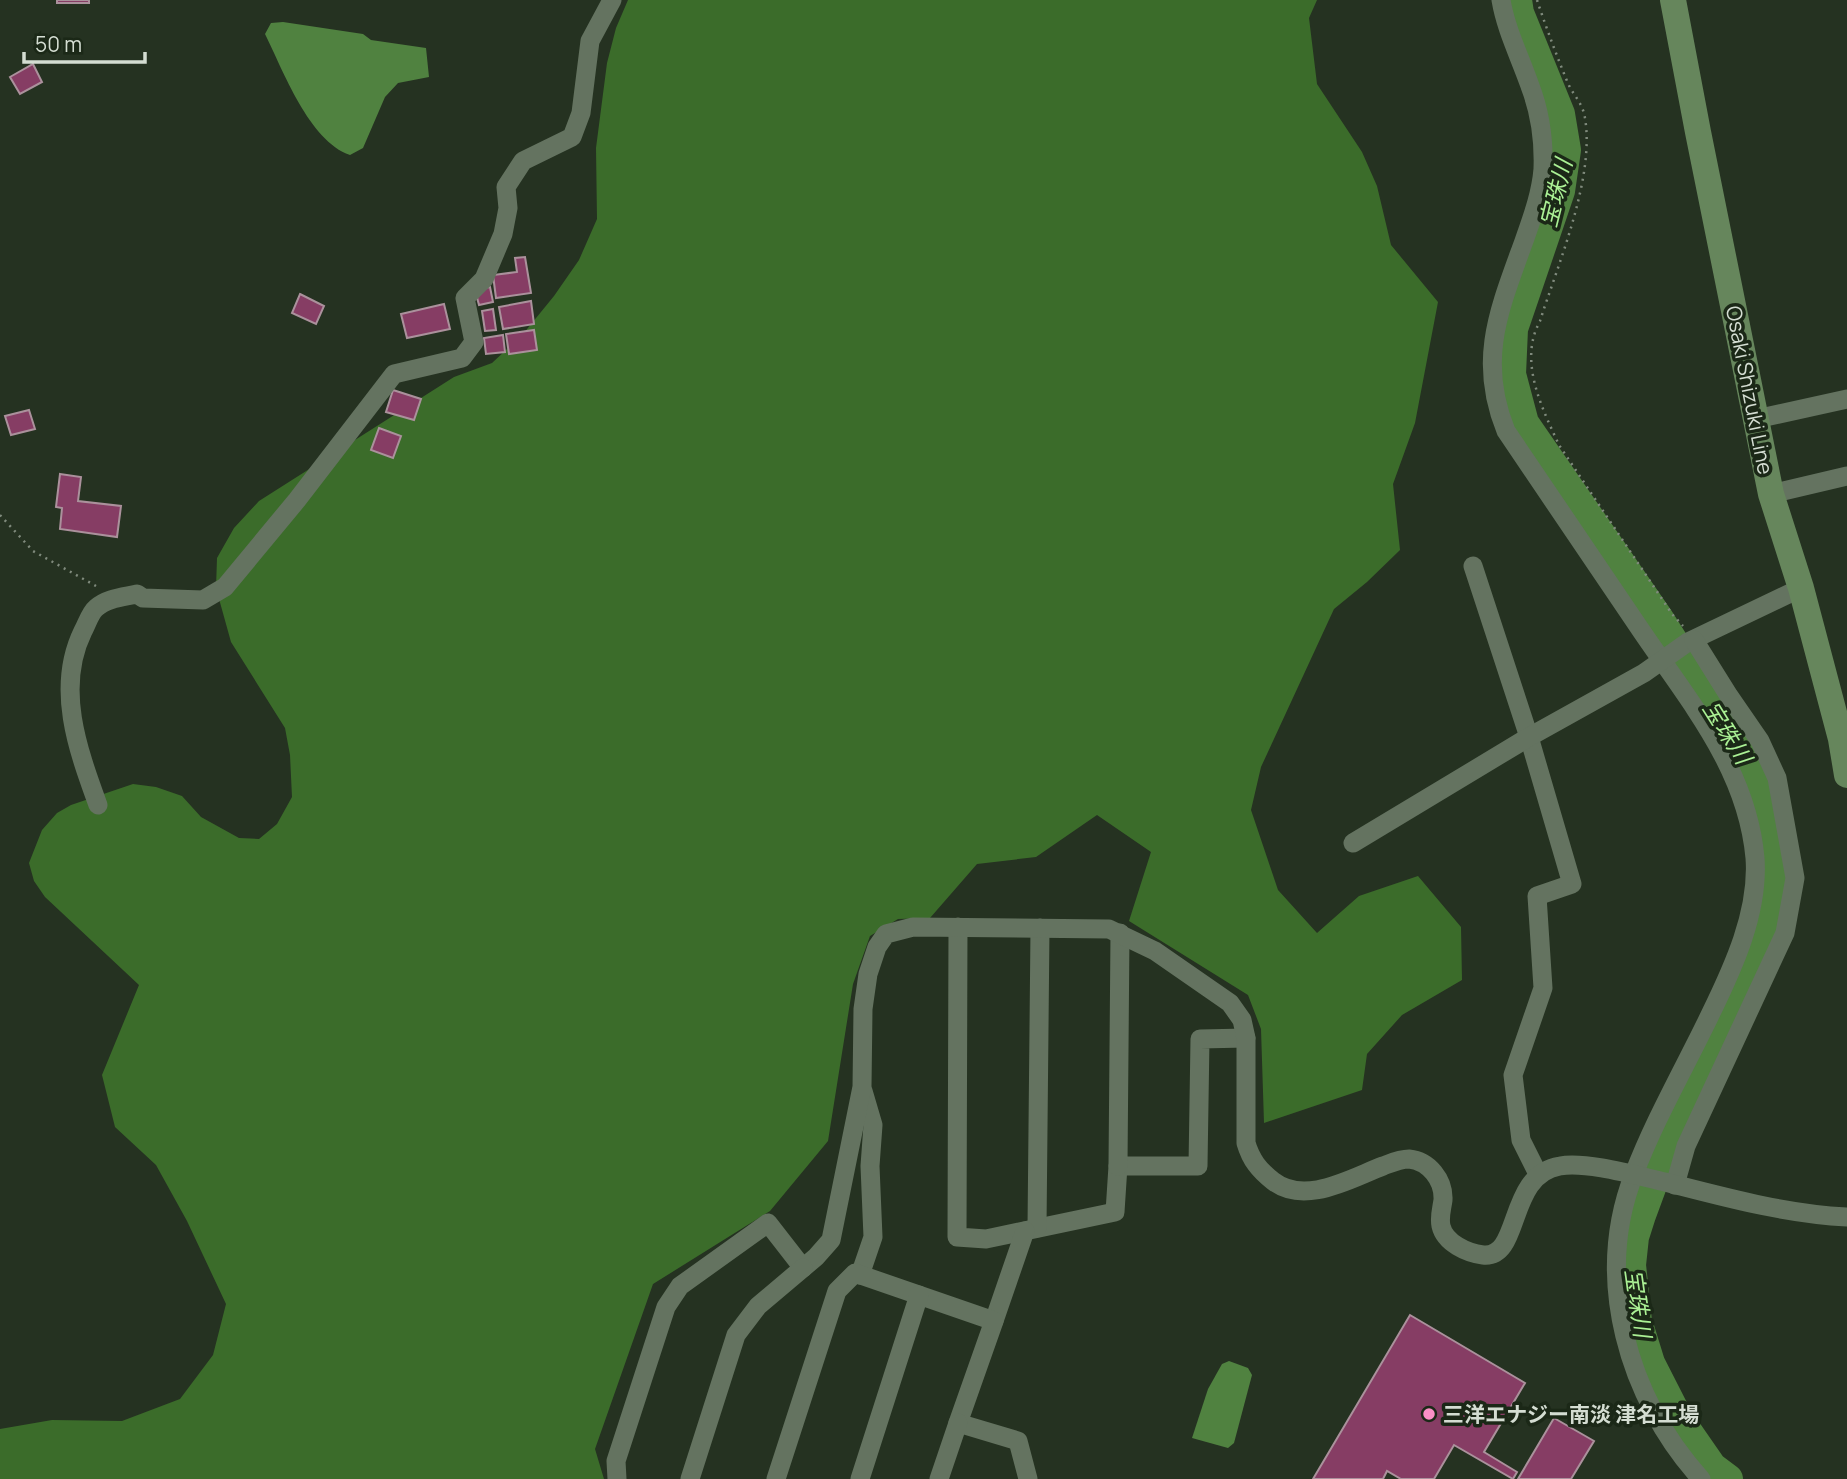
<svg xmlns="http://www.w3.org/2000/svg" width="1847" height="1479" font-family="Manrope,'Noto Sans JP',sans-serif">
<rect width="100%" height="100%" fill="#253221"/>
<path fill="#3b6c2a" d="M628,0H1317L1309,18L1317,84L1362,152L1377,186L1391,245L1438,302L1415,423L1393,484L1400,550L1367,582L1334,609L1261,767L1251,810L1278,890L1317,933L1359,896L1418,876L1461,927L1462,980L1402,1015L1367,1054L1362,1090L1264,1123L1261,1029L1248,995L1129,921L1151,852L1097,815L1036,857L977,864L930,918L898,919L870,936L853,984L828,1141L770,1211L653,1284L595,1449L604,1479H0V1429L52,1420L122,1421L180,1399L213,1355L226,1304L187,1221L156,1165L115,1127L102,1075L139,985L45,897L34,881L29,863L42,830L57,813L71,805L133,784L156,787L182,796L201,817L239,838L259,839L277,824L292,797L290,755L285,728L231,642L216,588L217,558L234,528L259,501L454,377L492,363L523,334L554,296L579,260L597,219L596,148L607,63L616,28Z"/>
<g fill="#508240">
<path d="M283,22L363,34L371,40L426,48L429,77L398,83L385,97L363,148L350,155C309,141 283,70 265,34L271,23Z"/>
<path d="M1229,1361L1248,1368L1252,1375L1234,1443L1228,1448L1192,1438L1208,1389L1222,1364Z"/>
</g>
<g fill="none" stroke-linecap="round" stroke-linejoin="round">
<path stroke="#508240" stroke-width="30" d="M1517,0L1519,13L1560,114L1566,150L1560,191L1513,329L1511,374L1524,423L1659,619L1742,750L1762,792L1769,828L1773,884L1767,919L1723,1028L1669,1139L1641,1215L1634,1237L1631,1265L1637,1321L1650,1363L1678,1418L1712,1467L1728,1479"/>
</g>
<g fill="#863d64" stroke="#ab919c" stroke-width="2">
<rect x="57" y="0" width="32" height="3"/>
<path d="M33,64L42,82L20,94L10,77Z"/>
<path d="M525,257L531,293L496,298L493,275L517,272L515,258Z"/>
<path d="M490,287L493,302L479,305L475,290Z"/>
<path d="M300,294L324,306L316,324L292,313Z"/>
<path d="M531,301L534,324L503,329L499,307Z"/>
<path d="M444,304L450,329L407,338L401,314Z"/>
<path d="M493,309L496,330L485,331L482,311Z"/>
<path d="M534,330L537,350L509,354L506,334Z"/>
<path d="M503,335L505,352L486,354L484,338Z"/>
<path d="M393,390L421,399L414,420L386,412Z"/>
<path d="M29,410L35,429L11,435L5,416Z"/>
<path d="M379,428L401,436L393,458L371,450Z"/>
<path d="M60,474L81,477L78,501L121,506L117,537L60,529L62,508L56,507Z"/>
<path d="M1410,1315L1525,1383L1484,1452L1517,1472L1513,1479L1454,1445L1434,1479H1401L1387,1471L1383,1479H1313Z"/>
<path d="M1554,1418L1594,1441L1571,1479H1518Z"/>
</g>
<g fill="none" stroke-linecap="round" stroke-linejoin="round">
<g stroke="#808b7d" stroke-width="2.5" stroke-dasharray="2 5" stroke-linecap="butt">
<path d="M1537,0C1546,27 1556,54 1567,81C1572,94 1583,103 1585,118C1595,178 1558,264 1540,321C1518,361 1542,408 1559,445L1672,614L1683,626"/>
<path d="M0,515L33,551L96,586"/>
</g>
<g stroke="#647360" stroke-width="19">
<path d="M1501,0C1506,30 1520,57 1530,86C1540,112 1544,141 1543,169C1541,194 1532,218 1524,241C1499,310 1477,360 1506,431C1550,496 1594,561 1638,626C1687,699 1747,767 1755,858C1759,912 1733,968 1710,1015C1685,1067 1655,1119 1634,1174C1593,1279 1628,1398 1701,1479"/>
<path d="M1756,419L1847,399"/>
<path d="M1771,494L1847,476"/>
<path d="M1473,566L1529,737L1572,884L1537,896L1543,988L1513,1075L1521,1140L1538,1174"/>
<path d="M98,805C78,750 55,688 83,631C87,624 90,613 96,608C107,598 124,597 137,594L143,598L203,600L225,587L297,500L394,374L462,358L474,342L465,298L484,279L503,234L508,208L506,187L523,161L572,137L581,113L590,41L612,0"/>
<path d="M1353,843L1529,737L1644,673L1688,642L1801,588"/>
<path d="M958,927L957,1237L986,1239L1115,1212L1118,1166H1198L1200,1039L1246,1038"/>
<path d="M1118,1166L1120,933"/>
<path d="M1675,1185L1686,1146L1785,933L1795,878L1777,778L1760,741L1729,696L1694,640"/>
<path d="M1037,1228L1040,928"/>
<path d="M860,1275L873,1237L870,1166L873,1125L863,1091"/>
<path d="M994,1321L1025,1231"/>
<path d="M617,1479L616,1461L666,1307L680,1286L768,1223L803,1268L816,1257L831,1240L862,1087L863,1009L868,974L877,947L886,934L913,927L1109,929L1155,951L1230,1003L1242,1020L1246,1038V1143C1251,1160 1259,1170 1273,1181C1305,1206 1351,1178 1383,1166C1391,1163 1400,1159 1409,1159C1429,1161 1444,1180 1443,1200C1442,1208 1439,1217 1441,1226C1445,1243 1467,1253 1483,1255C1522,1259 1506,1175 1560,1166C1586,1161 1638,1176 1665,1182C1724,1197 1785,1214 1847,1217"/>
<path d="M690,1479L736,1335L758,1306L803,1268"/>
<path d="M776,1479L837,1291L855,1273L994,1321L958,1423L1018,1441L1028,1479"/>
<path d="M860,1479L919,1295"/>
<path d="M939,1479L958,1423"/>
</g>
<path stroke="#66865c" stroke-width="26" d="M1673,0L1698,132L1771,494L1801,588L1841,739L1847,775"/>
</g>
<circle fill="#fa8fc6" stroke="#1b2817" stroke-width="2.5" cx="1429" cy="1414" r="7"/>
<g text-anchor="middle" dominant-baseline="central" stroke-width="7" stroke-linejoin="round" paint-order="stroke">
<g font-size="21" fill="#d4ddd2" stroke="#1b2817">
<text transform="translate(1750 390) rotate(79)">Osaki Shizuki Line</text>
</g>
<g font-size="21" font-weight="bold" fill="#d4ddd2" stroke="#1b2817" text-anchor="start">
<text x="1443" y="1414">三洋エナジー南淡 津名工場</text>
</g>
<g font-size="23" font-style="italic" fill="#abf195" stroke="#1b2817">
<text transform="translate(1555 193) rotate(-76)">宝珠川</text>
<text transform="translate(1728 732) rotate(58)">宝珠川</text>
<text transform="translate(1639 1303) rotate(82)">宝珠川</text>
</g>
</g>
<path d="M24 52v10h121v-10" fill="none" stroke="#d4ddd2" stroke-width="3.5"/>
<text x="35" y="52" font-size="21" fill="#d4ddd2" stroke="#1b2817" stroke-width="5" paint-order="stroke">50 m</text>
</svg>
